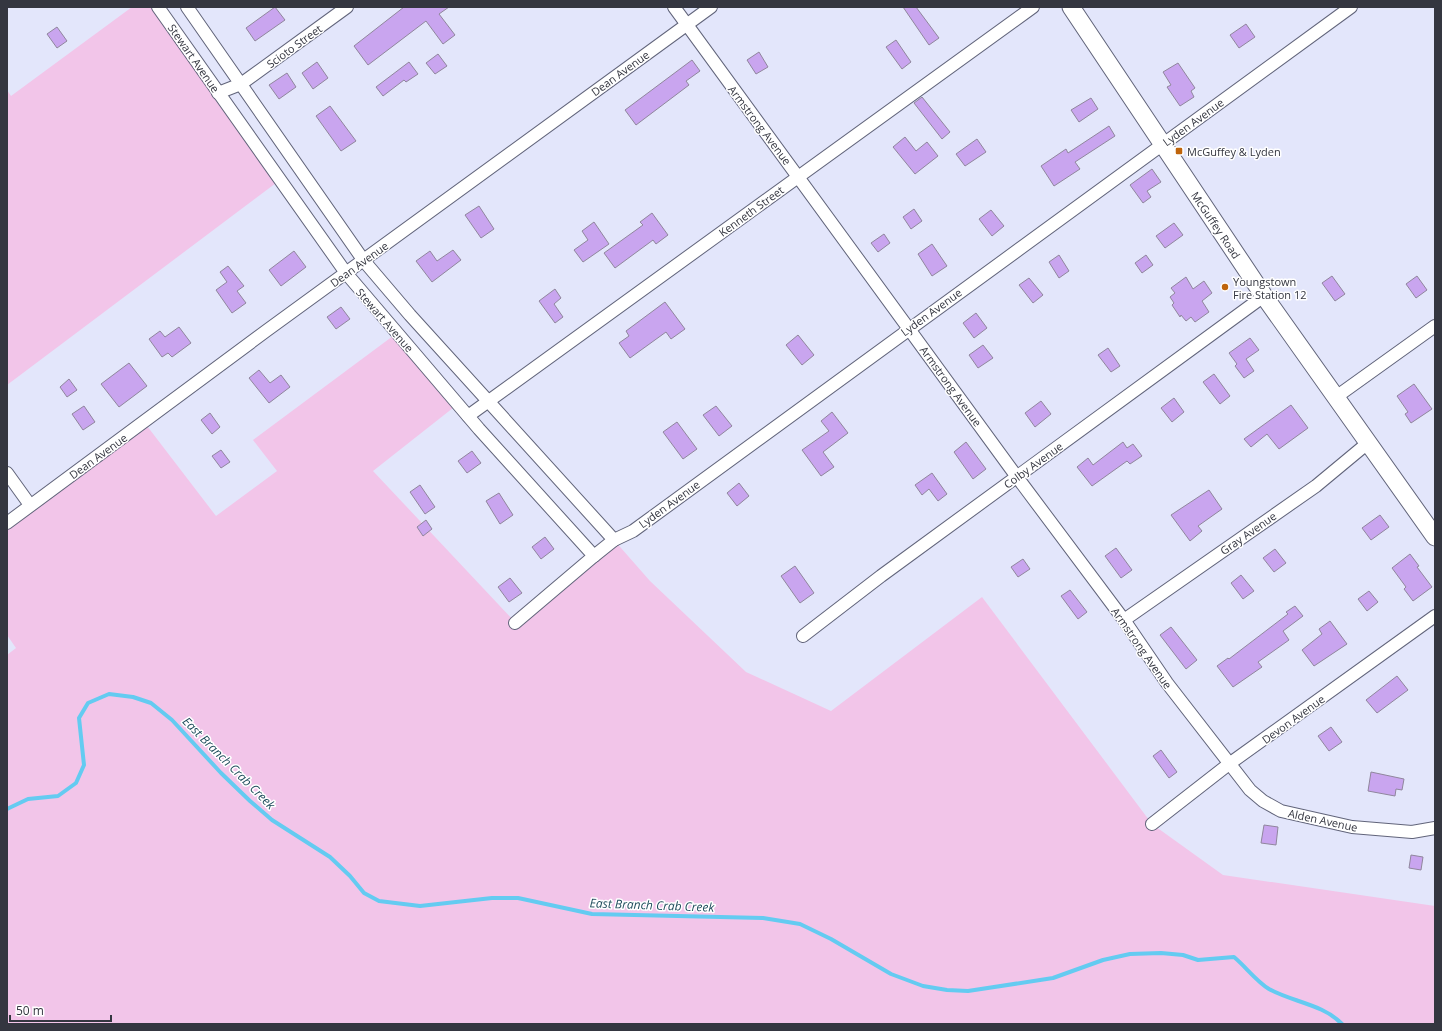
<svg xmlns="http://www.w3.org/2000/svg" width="1442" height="1031" font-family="'Open Sans',sans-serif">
<rect width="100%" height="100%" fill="#e3e6fb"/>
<g fill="#f2c5e9">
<path d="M132,7H158L280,180L7,385V90L11,96Z"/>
<path d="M397,333L458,404L373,471L515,622L614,540L650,581L746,672L831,711L982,597L1152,824L1223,875L1435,906V1024H7V655L16,648L7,635V523L144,422L216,516L277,471L253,440Z"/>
</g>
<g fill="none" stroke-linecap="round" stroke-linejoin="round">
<path stroke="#64cbf1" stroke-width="4" d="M7,809L28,799L58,796L76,783L84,765L79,718L88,703L109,694L133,697L151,703L172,720L221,773L250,801L272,820L330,857L350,876L364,893L379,901L420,906L492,898H518L592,914L763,918L800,924L831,939L891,974L923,986L947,990L968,991L1053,978L1103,960L1130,954L1161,953L1183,955L1198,960L1234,957C1246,967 1256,981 1269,989C1292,1002 1323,1004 1342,1024"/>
</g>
<g fill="#c9a5ef" stroke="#90869d">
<path d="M275,7L285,20L255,41L246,28Z"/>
<path d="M404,7H449L439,14L455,35L443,44L426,21L368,65L354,46Z"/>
<path d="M903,7H916L939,38L929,45Z"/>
<path d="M1246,24L1255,37L1239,48L1230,35Z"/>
<path d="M57,27L67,41L57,48L47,34Z"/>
<path d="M896,40L911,62L902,69L886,47Z"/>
<path d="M759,52L768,67L756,74L747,60Z"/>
<path d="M438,54L447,66L435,74L426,63Z"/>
<path d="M692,60L700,71L686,81L689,85L636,125L625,110Z"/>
<path d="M317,62L328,78L313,89L302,73Z"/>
<path d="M409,62L418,74L406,82L404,80L383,96L376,87Z"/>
<path d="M1178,63L1195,88L1191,91L1194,97L1180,106L1167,87L1171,85L1163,72Z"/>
<path d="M287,73L296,87L279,99L269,85Z"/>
<path d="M922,97L950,132L942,139L914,103Z"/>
<path d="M1091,98L1098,109L1079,122L1071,110Z"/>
<path d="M330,106L356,141L341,151L316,116Z"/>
<path d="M1109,126L1115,136L1075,162L1080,169L1054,186L1041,166L1066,149L1068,153Z"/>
<path d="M905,137L916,151L927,142L938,156L915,174L893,147Z"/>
<path d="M977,139L986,152L965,166L956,154Z"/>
<path d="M1152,169L1161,182L1147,191L1151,197L1143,203L1130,185Z"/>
<path d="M479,206L494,229L481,238L465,215Z"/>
<path d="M914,209L922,221L911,229L903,217Z"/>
<path d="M991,210L1004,226L992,236L979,219Z"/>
<path d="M652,213L668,235L656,244L653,240L615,268L604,253L643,225L640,222Z"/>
<path d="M594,222L609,244L583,262L574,250L588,240L582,231Z"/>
<path d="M1174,223L1183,235L1165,248L1156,236Z"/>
<path d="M884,234L890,243L878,252L871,243Z"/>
<path d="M932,244L947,266L932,276L918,254Z"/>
<path d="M453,250L461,260L432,282L416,261L430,251L437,261Z"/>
<path d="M294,251L306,267L281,286L269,270Z"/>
<path d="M1059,255L1069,271L1059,278L1049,262Z"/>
<path d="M1146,255L1153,265L1142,273L1135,263Z"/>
<path d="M228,266L244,286L237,291L246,303L232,313L216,290L227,282L220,272Z"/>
<path d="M1332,276L1345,294L1335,301L1322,283Z"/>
<path d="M1417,276L1427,290L1416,298L1406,284Z"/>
<path d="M1186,277L1193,289L1204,281L1212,293L1202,301L1209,312L1195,322L1191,317L1186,321L1181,315L1180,317L1172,305L1174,303L1170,297L1175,293L1171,288Z"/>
<path d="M1029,278L1043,295L1033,303L1019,285Z"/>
<path d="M555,289L561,298L554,304L563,317L555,323L539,301Z"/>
<path d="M665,302L685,329L671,339L666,332L630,358L619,343L629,336L626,331Z"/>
<path d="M341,307L350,319L336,329L327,317Z"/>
<path d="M976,313L987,328L974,338L963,323Z"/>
<path d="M179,327L191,343L172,357L168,353L162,357L149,339L160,331L165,337Z"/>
<path d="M798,335L814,355L802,365L786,345Z"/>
<path d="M1250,338L1259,350L1246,359L1254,371L1244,378L1235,366L1237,364L1229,353Z"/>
<path d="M983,345L993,358L978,368L969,355Z"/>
<path d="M1108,348L1120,366L1111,372L1098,355Z"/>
<path d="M129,363L147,386L119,407L101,384Z"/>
<path d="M259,370L270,383L281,375L290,387L269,403L249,378Z"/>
<path d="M1214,374L1230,396L1220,404L1203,382Z"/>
<path d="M69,379L77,390L67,397L60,387Z"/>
<path d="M1414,384L1432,409L1411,423L1405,414L1408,412L1397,396Z"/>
<path d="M1174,398L1184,412L1172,422L1161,408Z"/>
<path d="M1041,401L1051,414L1035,427L1025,413Z"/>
<path d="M1291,405L1308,428L1279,449L1267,434L1251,447L1244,439Z"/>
<path d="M84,406L95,422L83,430L72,414Z"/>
<path d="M716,406L732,426L719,436L703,415Z"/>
<path d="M832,412L848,433L823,452L834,467L821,476L802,450L829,431L821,421Z"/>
<path d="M210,413L220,427L212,434L201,420Z"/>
<path d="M677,422L697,449L683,459L663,432Z"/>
<path d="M966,442L986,469L973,479L954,452Z"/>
<path d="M1123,442L1127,448L1133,444L1142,456L1130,464L1127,461L1092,486L1077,467L1088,458L1093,465Z"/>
<path d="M221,450L230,462L221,468L212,456Z"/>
<path d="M472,451L481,463L467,473L458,461Z"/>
<path d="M932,473L947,494L938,501L929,489L922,495L915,485Z"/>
<path d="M739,483L749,496L737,506L727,493Z"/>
<path d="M420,485L435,507L425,514L410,492Z"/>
<path d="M1209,490L1222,509L1198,526L1202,531L1190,541L1171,515Z"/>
<path d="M499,493L513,515L500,524L486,501Z"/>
<path d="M1380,515L1389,527L1371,540L1362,528Z"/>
<path d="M426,520L432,529L423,536L417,527Z"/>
<path d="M545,537L554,549L541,559L532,547Z"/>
<path d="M1116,548L1132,570L1121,578L1105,556Z"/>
<path d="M1275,549L1286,563L1274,572L1263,558Z"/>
<path d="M1410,554L1419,566L1417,567L1432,587L1413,601L1404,589L1406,587L1392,568Z"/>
<path d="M1023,559L1030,569L1018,577L1011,567Z"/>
<path d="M795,566L814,593L800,603L781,576Z"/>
<path d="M1241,575L1254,591L1243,599L1231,583Z"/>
<path d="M510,578L522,593L509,602L498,587Z"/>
<path d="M1070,590L1087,612L1078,619L1061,596Z"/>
<path d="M1369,591L1378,602L1367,611L1358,599Z"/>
<path d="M1295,606L1303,616L1283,631L1289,640L1258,662L1262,667L1233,687L1217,666L1228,658L1229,659L1288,614L1286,612Z"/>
<path d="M1330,621L1347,644L1314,666L1302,650L1322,634L1319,629Z"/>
<path d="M1171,627L1197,660L1186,669L1160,635Z"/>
<path d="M1397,676L1408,690L1377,713L1366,700Z"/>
<path d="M1331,727L1342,742L1329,751L1318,736Z"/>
<path d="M1161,750L1177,772L1169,778L1153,756Z"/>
<path d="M1371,772L1404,779L1402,790L1396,789L1395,796L1368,791Z"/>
<path d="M1264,825L1278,827L1276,845L1261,843Z"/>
<path d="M1411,855L1423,857L1421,870L1409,868Z"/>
</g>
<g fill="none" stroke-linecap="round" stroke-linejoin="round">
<defs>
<g id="street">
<path d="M158,7L346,273L479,429L594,556"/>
<path d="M187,7L364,261L410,315L614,540"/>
<path d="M674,7L1017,477L1124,620L1167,683L1250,790L1263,801L1281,811L1352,827L1412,832L1435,828"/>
<path d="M218,93L241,84L347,7"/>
<path d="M1336,397L1435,326"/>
<path d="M468,416L1033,7"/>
<path d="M7,473L30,505"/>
<path d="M7,523L266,331L711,7"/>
<path d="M1124,620L1316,486L1369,442"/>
<path d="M515,623L594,556L614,540L633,531L1351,7"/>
<path d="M803,636L881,576L1264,296"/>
<path d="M1152,824L1229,764L1435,616"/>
</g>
<path id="secondary" d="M1071,7L1264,296L1435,537"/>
</defs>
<use href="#street" stroke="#61647a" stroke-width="14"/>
<use href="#secondary" stroke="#61647a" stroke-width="19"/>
<use href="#street" stroke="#fff" stroke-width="12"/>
<use href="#secondary" stroke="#fff" stroke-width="17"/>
</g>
<g fill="#bf640b" stroke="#fff" stroke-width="1.5">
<rect x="1175" y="147" width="8" height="8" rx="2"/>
<circle cx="1225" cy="287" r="4"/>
</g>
<g text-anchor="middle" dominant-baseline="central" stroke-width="3" stroke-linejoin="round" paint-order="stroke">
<g font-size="11" fill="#343640" stroke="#fff">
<text transform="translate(294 46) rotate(-36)">Scioto Street</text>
<text transform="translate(194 58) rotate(55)">Stewart Avenue</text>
<text transform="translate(620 73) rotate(-36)">Dean Avenue</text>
<text transform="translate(1193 122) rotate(-36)">Lyden Avenue</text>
<text transform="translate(760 125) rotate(53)">Armstrong Avenue</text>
<text transform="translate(751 211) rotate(-36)">Kenneth Street</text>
<text transform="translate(1216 225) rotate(56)">McGuffey Road</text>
<text transform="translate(359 264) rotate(-36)">Dean Avenue</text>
<text transform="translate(931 312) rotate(-36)">Lyden Avenue</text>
<text transform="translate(385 320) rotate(49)">Stewart Avenue</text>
<text transform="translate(951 386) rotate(54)">Armstrong Avenue</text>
<text transform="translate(98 456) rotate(-36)">Dean Avenue</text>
<text transform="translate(1033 465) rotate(-36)">Colby Avenue</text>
<text transform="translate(669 504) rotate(-36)">Lyden Avenue</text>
<text transform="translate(1248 533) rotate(-35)">Gray Avenue</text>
<text transform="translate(1142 648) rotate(55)">Armstrong Avenue</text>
<text transform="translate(1293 719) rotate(-36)">Devon Avenue</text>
<text transform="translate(1323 820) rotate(12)">Alden Avenue</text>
</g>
<g font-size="11" fill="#343640" stroke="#fff" text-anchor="start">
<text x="1187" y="151">McGuffey &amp; Lyden</text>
<text x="1233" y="281">Youngstown<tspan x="1233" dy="13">Fire Station 12</tspan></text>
</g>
<g font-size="12" font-style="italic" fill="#1f4c5c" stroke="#fff">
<text transform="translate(229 763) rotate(45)">East Branch Crab Creek</text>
<text transform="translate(652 905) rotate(2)">East Branch Crab Creek</text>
</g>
</g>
<rect width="1442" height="1031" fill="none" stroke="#343640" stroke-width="16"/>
<path d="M10 1015v6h101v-6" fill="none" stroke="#343640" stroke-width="2"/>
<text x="16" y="1015" font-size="12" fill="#343640" stroke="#ffffff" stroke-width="3" paint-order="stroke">50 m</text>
</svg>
